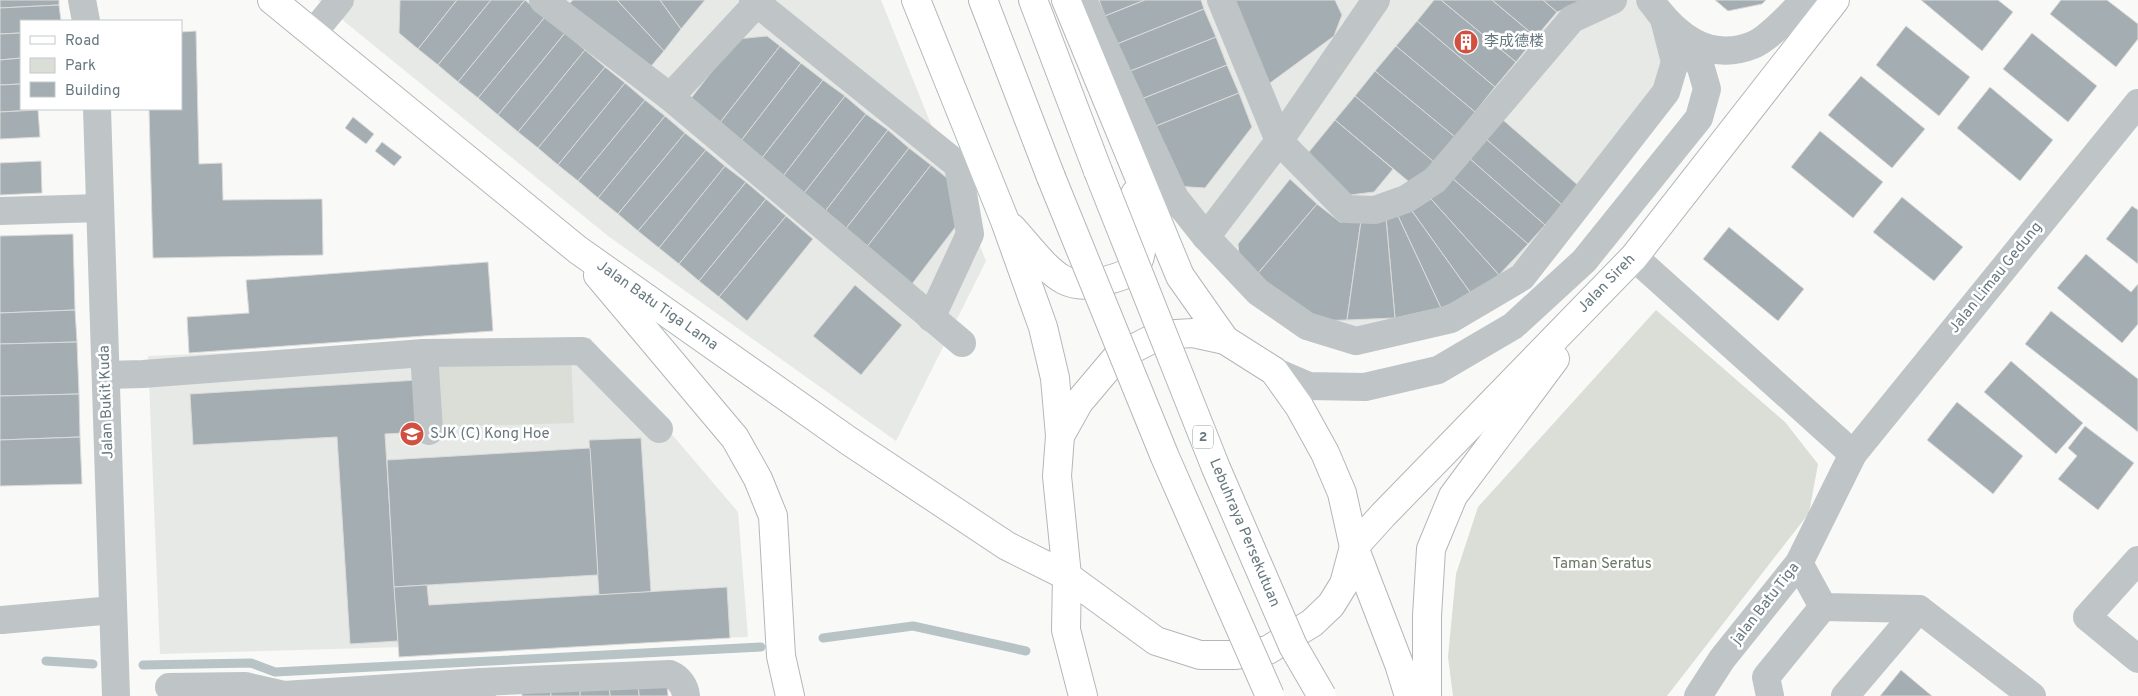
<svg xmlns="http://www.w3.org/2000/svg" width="2138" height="696" font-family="Overpass,'Noto Sans SC',sans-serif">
<rect width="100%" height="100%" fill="#f9f9f7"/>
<g fill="#e7e9e7">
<path d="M318,0H881L986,261L896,441L608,236Z"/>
<path d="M1091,0H1635L1661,36L1666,62L1659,91L1517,273L1450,313L1358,333L1260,285L1180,194Z"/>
<path d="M590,338L738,512L748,637L160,654L148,356Z"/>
</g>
<g fill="#daded7">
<path d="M1656,310L1785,422L1818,464L1809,513L1667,696H1453L1448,657L1456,574L1478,507Z"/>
<path d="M571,354L574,423L437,427L434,358Z"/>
</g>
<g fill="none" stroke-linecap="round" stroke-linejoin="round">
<g stroke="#b7c3c5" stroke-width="9">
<path d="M823,638L913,626L1026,651"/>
<path d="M46,661L93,664"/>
<path d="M143,665L251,663L275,672L761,647"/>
</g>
</g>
<g fill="#a4aeb2" stroke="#dbdbd9">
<path d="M0,0H59V5L0,8Z"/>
<path d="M400,0H457L418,49L399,33Z"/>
<path d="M457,0H491L438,65L418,49Z"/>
<path d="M491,0H525L458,82L438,65Z"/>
<path d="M525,0L545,17L478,98L458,82Z"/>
<path d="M573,0H617L664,51L647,71L567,6Z"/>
<path d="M617,0H660L681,29L664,51Z"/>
<path d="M660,0H705L681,29Z"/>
<path d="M1099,0H1145L1105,16Z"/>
<path d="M1145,0H1201L1204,9L1117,44L1105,16Z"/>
<path d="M1230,0H1335L1342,15L1334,36L1266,86Z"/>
<path d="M1434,0H1441L1516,62L1495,87L1417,21Z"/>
<path d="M1441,0H1492L1536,37L1516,62Z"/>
<path d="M1492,0H1543L1557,12L1536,37Z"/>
<path d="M1543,0H1588L1557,12Z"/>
<path d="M1715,0H1766L1762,4L1728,11Z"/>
<path d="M1921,0H1998L2013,12L1982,51Z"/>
<path d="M2061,0H2107L2138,24V39L2116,67L2050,14Z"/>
<path d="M59,5L61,21H21V33L0,34V8Z"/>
<path d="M1204,9L1216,37L1128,72L1117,44Z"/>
<path d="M545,17L565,33L498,115L478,98Z"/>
<path d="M1417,21L1495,87L1475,112L1396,46Z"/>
<path d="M1906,26L1970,77L1939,116L1876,65Z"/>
<path d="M196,31L199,164L222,163L223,200L322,199L323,255L153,258L149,109H181V32Z"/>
<path d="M21,33V58L0,60V34Z"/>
<path d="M565,33L585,50L518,132L498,115Z"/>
<path d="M2032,33L2097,86L2068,122L2003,69Z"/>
<path d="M767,36L780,46L715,129L685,106L737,39Z"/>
<path d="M1216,37L1227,65L1139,100L1128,72Z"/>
<path d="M780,46L801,63L737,146L715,129Z"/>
<path d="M1396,46L1475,112L1455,137L1375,71Z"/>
<path d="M585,50L605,67L538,148L518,132Z"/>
<path d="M21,58V84L0,85V60Z"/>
<path d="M801,63L823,80L758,163L737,146Z"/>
<path d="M1227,65L1239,93L1151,128L1139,100Z"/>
<path d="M605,67L625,83L558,165L538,148Z"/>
<path d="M1375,71L1455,137L1434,162L1355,96Z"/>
<path d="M1861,76L1925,129L1892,168L1828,115Z"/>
<path d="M823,80L845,96L780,180L758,163Z"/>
<path d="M625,83L645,100L578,181L558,165Z"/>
<path d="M21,84V109L38,110L0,112V85Z"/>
<path d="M1990,87L2053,140L2020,181L1957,128Z"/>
<path d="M1239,93L1252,127L1205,188L1175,186L1151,128Z"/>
<path d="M845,96L866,114L801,197L780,180Z"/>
<path d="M1355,96L1434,162L1414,186L1335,120Z"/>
<path d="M645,100L665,116L598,198L578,181Z"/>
<path d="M38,110L40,137L0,139V112Z"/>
<path d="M866,114L888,130L823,214L801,197Z"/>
<path d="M665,116L685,133L618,214L598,198Z"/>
<path d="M353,117L374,134L366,144L345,128Z"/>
<path d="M1502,119L1579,186L1562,205L1486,139Z"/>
<path d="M1335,120L1393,169L1374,192L1350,195L1304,158Z"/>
<path d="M888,130L909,148L844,231L823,214Z"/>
<path d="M1820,131L1883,182L1853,218L1791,167Z"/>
<path d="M685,133L706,150L638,231L618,214Z"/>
<path d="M1486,139L1562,205L1545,225L1469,158Z"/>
<path d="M382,142L402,157L394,166L375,151Z"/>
<path d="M909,148L931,165L866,248L844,231Z"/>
<path d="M706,150L725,166L659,248L638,231Z"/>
<path d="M1469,158L1545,225L1528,244L1452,178Z"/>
<path d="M41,161L42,193L0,195V163Z"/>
<path d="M931,165L947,178L963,217L912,284L866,248Z"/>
<path d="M725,166L746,182L679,264L659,248Z"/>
<path d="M1452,178L1528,244L1499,275L1431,199Z"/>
<path d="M1290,179L1317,204L1254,278L1240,265L1238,244Z"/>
<path d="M746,182L766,199L699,281L679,264Z"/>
<path d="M1902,197L1963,247L1934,281L1873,232Z"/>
<path d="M766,199L786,216L719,297L699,281Z"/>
<path d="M1431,199L1499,275L1472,295L1412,211Z"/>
<path d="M1317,204L1340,222L1361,221L1347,320L1308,321L1254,278Z"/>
<path d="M2132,206L2138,210V264L2106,239Z"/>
<path d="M1412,211L1472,295L1441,308L1398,216Z"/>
<path d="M786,216L813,239L747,321L719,297Z"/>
<path d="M1398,216L1441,308L1395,318L1386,218Z"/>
<path d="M1386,218L1395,318L1347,320L1361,221Z"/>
<path d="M1729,227L1804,289L1778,321L1703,259Z"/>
<path d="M73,234L75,310L0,313V236Z"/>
<path d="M2086,254L2131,292L2138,284V324L2122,343L2057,288Z"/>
<path d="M488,262L493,331L189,353L187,317L249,313L246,280Z"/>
<path d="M855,285L902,325L861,375L813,336Z"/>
<path d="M75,310L77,342L0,344V313Z"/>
<path d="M2051,311L2138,379V432L2025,344Z"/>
<path d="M77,342L79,394L0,396V344Z"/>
<path d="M2011,361L2083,423L2056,454L1984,392Z"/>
<path d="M418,380L421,432L385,434L398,641L350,644L337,437L193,445L190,394Z"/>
<path d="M79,394L80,437L0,440V396Z"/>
<path d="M1957,402L2023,456L1993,494L1927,440Z"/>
<path d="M2085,426L2134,463L2098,510L2058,479L2077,456L2068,448Z"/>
<path d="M80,437L82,484L0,486V440Z"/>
<path d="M641,438L651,592L599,595L589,440Z"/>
<path d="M590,448L598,575L394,587L387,460Z"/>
<path d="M427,585L429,605L727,587L730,638L399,657L394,587Z"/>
<path d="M1901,670L1932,696H1880Z"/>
<path d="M667,682L668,696H639L638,684Z"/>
<path d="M638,684L639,696H610L609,686Z"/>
<path d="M609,686L610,696H580V688Z"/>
<path d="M580,688V696H551L550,689Z"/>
<path d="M550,689L551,696H522V691Z"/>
</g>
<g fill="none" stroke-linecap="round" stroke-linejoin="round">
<defs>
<g id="major">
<path d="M916,0L1005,221L1043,327L1055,378L1060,436"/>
<path d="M1066,0L1180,276L1225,340"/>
<path d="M1012,228C1027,244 1045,270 1064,280C1078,287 1091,285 1105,281C1114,278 1126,276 1133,269C1149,254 1139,214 1135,194"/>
</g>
<g id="highway">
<path d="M272,0L578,250L849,441L1007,546L1067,576L1156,641L1200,655H1236L1268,650L1312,623L1331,605L1344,584L1354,547L1383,515L1634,257L1835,0"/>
<path d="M983,0L1051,177"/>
<path d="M1033,0L1098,171"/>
<path d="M598,275L735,438L758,479L773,516L781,656L790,696"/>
<path d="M1083,696L1066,630L1067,576L1057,476L1060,436L1079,402L1117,357L1160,335L1193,333L1225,340L1274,371L1299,406L1325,453L1342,493L1354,547L1399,664L1409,696"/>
<path d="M1427,696V616L1431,549L1453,496L1555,359"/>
</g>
</defs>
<use href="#major" stroke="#b3b8bb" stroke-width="30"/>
<use href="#highway" stroke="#b3b7ba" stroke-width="30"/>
<g stroke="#bfc4c6" stroke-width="28">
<path d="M82,0L86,21"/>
<path d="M543,0L670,97L962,343"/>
<path d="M753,0L958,165L970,234L931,318"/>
<path d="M1083,0L1175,198L1206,237L1258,292L1307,326L1356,341L1451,319L1522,277L1666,92L1675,62L1664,19"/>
<path d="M1221,0L1279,141L1346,209L1375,210L1406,199L1435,180L1572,19L1613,0"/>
<path d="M1650,0C1675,35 1708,63 1753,45C1770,38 1791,13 1805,0"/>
<path d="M313,33L340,0"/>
<path d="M670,97L760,0"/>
<path d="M97,109L116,696"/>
<path d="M0,211L100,208"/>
<path d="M1206,237L1279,141L1376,0"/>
<path d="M1634,257L1853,454"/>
<path d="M424,353L429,431"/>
<path d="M1274,371L1309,386L1365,387L1438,370L1513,326L1584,261L1699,118L1707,89L1701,68L1683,36"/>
<path d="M106,375L143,374L424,353L582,351L659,429"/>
<path d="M2138,560L2087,617L2138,659"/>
<path d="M1799,563L1823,607L1919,609L2032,696"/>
<path d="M2,620L113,610"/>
<path d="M169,687L245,686L284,695L481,682"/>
<path d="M482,696L481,682L670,674C679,678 685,686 686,696"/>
<path d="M1698,696L1722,659L1799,563L1853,454L2138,103"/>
<path d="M1770,696L1766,677L1823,607"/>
<path d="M1845,696L1919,609"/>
</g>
<use href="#major" stroke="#fff" stroke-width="28"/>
<use href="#highway" stroke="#fff" stroke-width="28"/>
<defs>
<g id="highway-bridge">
<path d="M1098,171L1216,468L1293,646L1322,696"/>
<path d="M1051,177L1165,457L1270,696"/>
</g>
</defs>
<use href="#highway-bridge" stroke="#b3b7ba" stroke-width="30" stroke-linecap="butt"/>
<use href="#highway-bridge" stroke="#fff" stroke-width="28"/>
</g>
<defs>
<symbol id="building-disc" viewBox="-11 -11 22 22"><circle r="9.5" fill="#d05141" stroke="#fff"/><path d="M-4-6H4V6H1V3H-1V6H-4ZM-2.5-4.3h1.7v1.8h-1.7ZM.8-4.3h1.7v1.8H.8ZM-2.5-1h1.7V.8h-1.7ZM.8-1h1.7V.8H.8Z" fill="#fff"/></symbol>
<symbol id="school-disc" viewBox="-11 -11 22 22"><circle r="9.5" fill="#d05141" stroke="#fff"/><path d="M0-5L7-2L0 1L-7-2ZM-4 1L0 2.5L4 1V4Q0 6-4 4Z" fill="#fff"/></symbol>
</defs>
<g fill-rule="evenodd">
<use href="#building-disc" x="1452" y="28" width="28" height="28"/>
<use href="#school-disc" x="398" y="420" width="28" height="28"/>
</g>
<g text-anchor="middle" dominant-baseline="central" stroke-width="5" stroke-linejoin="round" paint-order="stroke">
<rect fill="#fff" stroke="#95a0a5" stroke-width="1" x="1193" y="425.5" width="20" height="23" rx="4"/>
<g font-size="14" font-weight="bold" fill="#67787f">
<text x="1203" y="437">2</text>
</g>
<g font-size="15" fill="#67787f" stroke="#fff" text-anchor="start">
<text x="1484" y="42">李成德楼</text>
<text x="430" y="434">SJK (C) Kong Hoe</text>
</g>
<g font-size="15" fill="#67787f" stroke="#fff">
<text transform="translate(1996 278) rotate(-51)">Jalan Limau Gedung</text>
<text transform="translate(1607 284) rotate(-46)">Jalan Sireh</text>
<text transform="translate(657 306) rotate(35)">Jalan Batu Tiga Lama</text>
<text transform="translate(107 402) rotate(-92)">Jalan Bukit Kuda</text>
<text transform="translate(1244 533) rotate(67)">Lebuhraya Persekutuan</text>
<text transform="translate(1766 604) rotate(-52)">jalan Batu Tiga</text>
</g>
<g font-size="15" fill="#6b7866" stroke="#fff">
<text x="1602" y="564">Taman Seratus</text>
</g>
</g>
<rect x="20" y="20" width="162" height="90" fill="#ffffff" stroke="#c2c9cc"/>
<rect x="30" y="36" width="25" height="8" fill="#ffffff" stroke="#c2c9cc"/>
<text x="65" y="45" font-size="15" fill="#67787f">Road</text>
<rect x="30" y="58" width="25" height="15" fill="#daded7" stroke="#c2c9cc"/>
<text x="65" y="70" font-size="15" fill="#67787f">Park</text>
<rect x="30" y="82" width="25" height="15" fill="#a4aeb2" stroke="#c2c9cc"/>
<text x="65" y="95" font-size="15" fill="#67787f">Building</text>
</svg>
